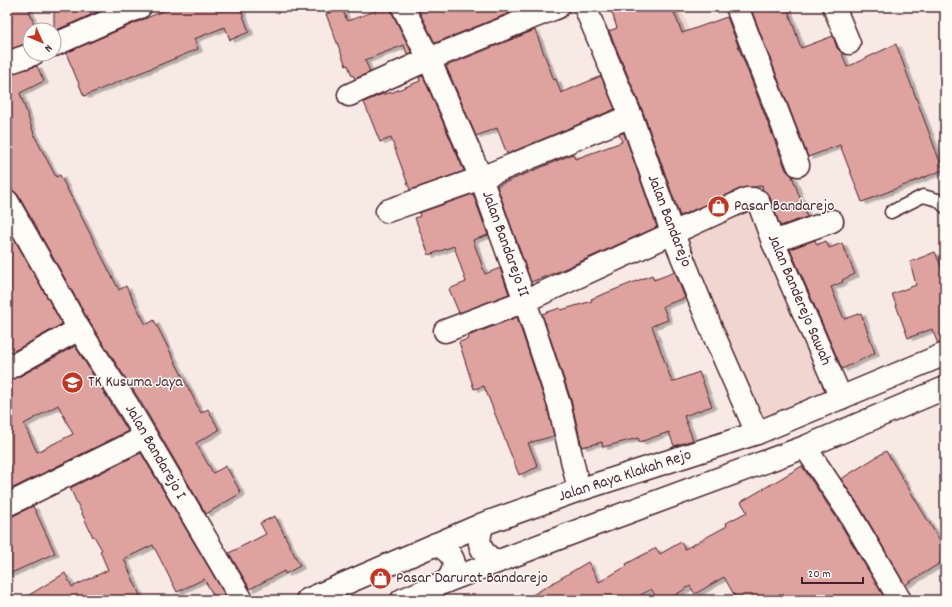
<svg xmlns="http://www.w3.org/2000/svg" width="952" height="607" font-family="Dekko,sans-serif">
<defs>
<filter id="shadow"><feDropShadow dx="4.5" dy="2.5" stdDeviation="0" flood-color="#0004"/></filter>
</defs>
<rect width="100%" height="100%" fill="#f7eae5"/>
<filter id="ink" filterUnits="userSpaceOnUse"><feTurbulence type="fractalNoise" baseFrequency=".025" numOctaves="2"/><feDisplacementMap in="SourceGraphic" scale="8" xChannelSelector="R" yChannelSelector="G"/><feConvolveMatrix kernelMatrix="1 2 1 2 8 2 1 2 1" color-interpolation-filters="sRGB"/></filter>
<g filter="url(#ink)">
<path fill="#f0d5d0" d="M669,7H681L743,177L751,173L842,392L765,428L600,34Z"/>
<g fill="#dea39e" stroke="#4a1f2b" fill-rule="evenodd" filter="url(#shadow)">
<path d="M7,7H28L36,30H30V42L11,49L7,38Z"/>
<path d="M54,7H109L54,31Z"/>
<path d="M172,7H240L249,32L230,40L225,27L194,39L198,49L84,96L66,53Z"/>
<path d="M387,7H391L392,13L412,53L407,54L404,45L365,60L370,72L355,79L354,76H352L348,65L346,66L326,14L342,8L347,21Z"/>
<path d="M417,7H525L435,43Z"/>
<path d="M610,7H672L682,33L727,17L786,170L792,176L807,217L780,226L770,197L763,190L762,185L756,187L742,188L680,216L643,112L609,31L617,28Z"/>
<path d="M755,7H787L801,48L833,36L837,48L842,53L847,67L896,44L943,170L862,202L840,145L808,157L751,9Z"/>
<path d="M535,30L554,80L556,79L561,93L601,76L615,109L507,154L497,128L476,136L446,66Z"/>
<path d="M37,66L44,81L20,93L35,137L56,177L60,175L119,290L126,286L146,325L154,320L201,413L208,409L219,430L196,443L213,473L226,466L241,493L206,514L139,399L90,323L18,195L13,190L7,189V75Z"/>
<path d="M423,76L464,171L410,190L391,138L380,142L364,102L380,95L393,92L420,81L419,77Z"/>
<path d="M624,133L657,227L557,272L531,282L497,186L573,154L575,159L622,142L619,134Z"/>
<path d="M473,194L488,235L473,240L485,274L500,268L509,294L459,313L449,289L466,282L454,246L429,255L415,218L420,216L419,213Z"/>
<path d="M7,226L62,324L7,355Z"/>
<path d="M815,240L817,245L826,241L829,248L842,243L855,274L842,280L843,282L831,287L844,319L861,313L875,353L842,369L790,249Z"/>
<path d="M935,252L945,275V342L938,344L932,329L908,338L892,294L916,285L910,262Z"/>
<path d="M675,272L685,298L663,306L668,320L652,326L672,382L699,372L712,406L684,416L693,440L674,446L669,432L640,442L638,438L603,447L602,442L582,447L571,400L542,314L560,308L561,310L592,301L591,299L652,275L654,280Z"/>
<path d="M517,317L547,407L554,436L528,443L538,467L519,475L484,386L474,389L459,342L469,339L468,336Z"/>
<path d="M75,346L128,431L7,491V381L13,380ZM58,405L73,434L37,452L24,424Z"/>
<path d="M886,451L945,549V560L905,585L860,507L841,479Z"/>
<path d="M141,453L228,600H216L204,579L177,592L153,545L124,559L142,600H21L65,573L72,587L108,570L100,551L102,550L94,536L93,537L70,488Z"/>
<path d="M802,466L838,520L886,600H737L724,577L695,594L690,586L667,600H658L651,589L632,600H524L588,562L599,582L627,566L626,564L656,548L660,554L681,542L685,549L727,526L726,523L747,512L741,502Z"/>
<path d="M33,506L55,553L7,575V517L13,516Z"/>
<path d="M275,516L300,566L285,574L284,571L250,589L229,553L266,534L260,523Z"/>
</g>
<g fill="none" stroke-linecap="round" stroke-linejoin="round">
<defs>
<path id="lane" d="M891,212L923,196L938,200L945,207"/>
<g id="street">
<path d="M403,7L429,59L481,178L525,301L559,404L579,490"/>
<path d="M585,7L631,116L672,232L713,333L757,433"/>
<path d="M737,7L798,165"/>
<path d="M834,7L849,43"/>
<path d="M54,45L140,7"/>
<path d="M7,63L33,54"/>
<path d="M349,95L429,59L558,7"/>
<path d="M7,201L79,329L128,406L242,600"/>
<path d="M387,211L481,178L631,116"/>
<path d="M773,242L832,221"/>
<path d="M445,331L525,301L747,199H753L758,201L773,242L841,398"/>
<path d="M7,369L79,329"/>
<path d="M805,447L849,513L900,600"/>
<path d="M7,505L145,437"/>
</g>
<g id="secondary">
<path d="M483,524C476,543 479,552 497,562"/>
<path d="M436,544C453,553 460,563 447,581"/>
<path d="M307,600L483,524L579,490L757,433L945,354"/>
<path d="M402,600L447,581L588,527L805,447L945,388"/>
</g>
</defs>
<use href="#lane" stroke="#4a1f2b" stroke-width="15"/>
<use href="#street" stroke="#4a1f2b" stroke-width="25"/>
<use href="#secondary" stroke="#4a1f2b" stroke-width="25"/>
<use href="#lane" stroke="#fdfcf7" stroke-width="12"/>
<use href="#street" stroke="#fdfcf7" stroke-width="22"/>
<use href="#secondary" stroke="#fdfcf7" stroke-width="22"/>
</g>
</g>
<defs>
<symbol id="shop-disc" viewBox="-11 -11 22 22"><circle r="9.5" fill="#c8321e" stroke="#fdfcf7"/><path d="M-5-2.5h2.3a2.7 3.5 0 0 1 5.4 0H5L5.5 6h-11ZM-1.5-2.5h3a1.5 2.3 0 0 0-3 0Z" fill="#fff"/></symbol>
<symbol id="school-disc" viewBox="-11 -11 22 22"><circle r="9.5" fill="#c8321e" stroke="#fdfcf7"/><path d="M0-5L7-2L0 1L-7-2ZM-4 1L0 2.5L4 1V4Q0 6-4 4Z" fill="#fff"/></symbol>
</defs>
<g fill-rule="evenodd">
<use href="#shop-disc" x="706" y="194" width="25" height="25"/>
<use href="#school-disc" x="60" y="370" width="25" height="25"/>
<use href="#shop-disc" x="368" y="566" width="25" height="25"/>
</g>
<g text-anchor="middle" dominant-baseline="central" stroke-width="3" stroke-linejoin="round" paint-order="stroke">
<g font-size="16" fill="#4a1f2b" stroke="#fdfcf7" text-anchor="start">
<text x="734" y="206">Pasar Bandarejo</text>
<text x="88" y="382">TK Kusuma Jaya</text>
<text x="396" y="578">Pasar Darurat Bandarejo</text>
</g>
<g font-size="16" fill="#4a1f2b" stroke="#fdfcf7">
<text transform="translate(669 221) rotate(69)">Jalan Bandarejo</text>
<text transform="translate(505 244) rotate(70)">Jalan Bandarejo II</text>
<text transform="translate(799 300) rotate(67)">Jalan Banderejo Sawah</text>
<text transform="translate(155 452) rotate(60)">Jalan Bandarejo I</text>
<text transform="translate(625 476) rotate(-18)">Jalan Raya Klakah Rejo</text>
</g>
</g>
<rect width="952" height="607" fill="none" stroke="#fdfcf7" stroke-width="24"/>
<rect x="12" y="12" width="928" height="583" fill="none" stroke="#4a1f2b" stroke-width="1.5" filter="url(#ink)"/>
<g transform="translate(42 42) rotate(134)"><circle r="19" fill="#fdfcf7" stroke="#b5a4a5"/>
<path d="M0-3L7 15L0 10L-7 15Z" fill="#c8321e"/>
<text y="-6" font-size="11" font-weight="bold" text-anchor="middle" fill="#4a1f2b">N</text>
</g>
<path d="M802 577v6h61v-6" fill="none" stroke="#4a1f2b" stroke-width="2"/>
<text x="808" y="577" font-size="12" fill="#4a1f2b" stroke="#fdfcf7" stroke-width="3" paint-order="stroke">20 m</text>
</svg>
